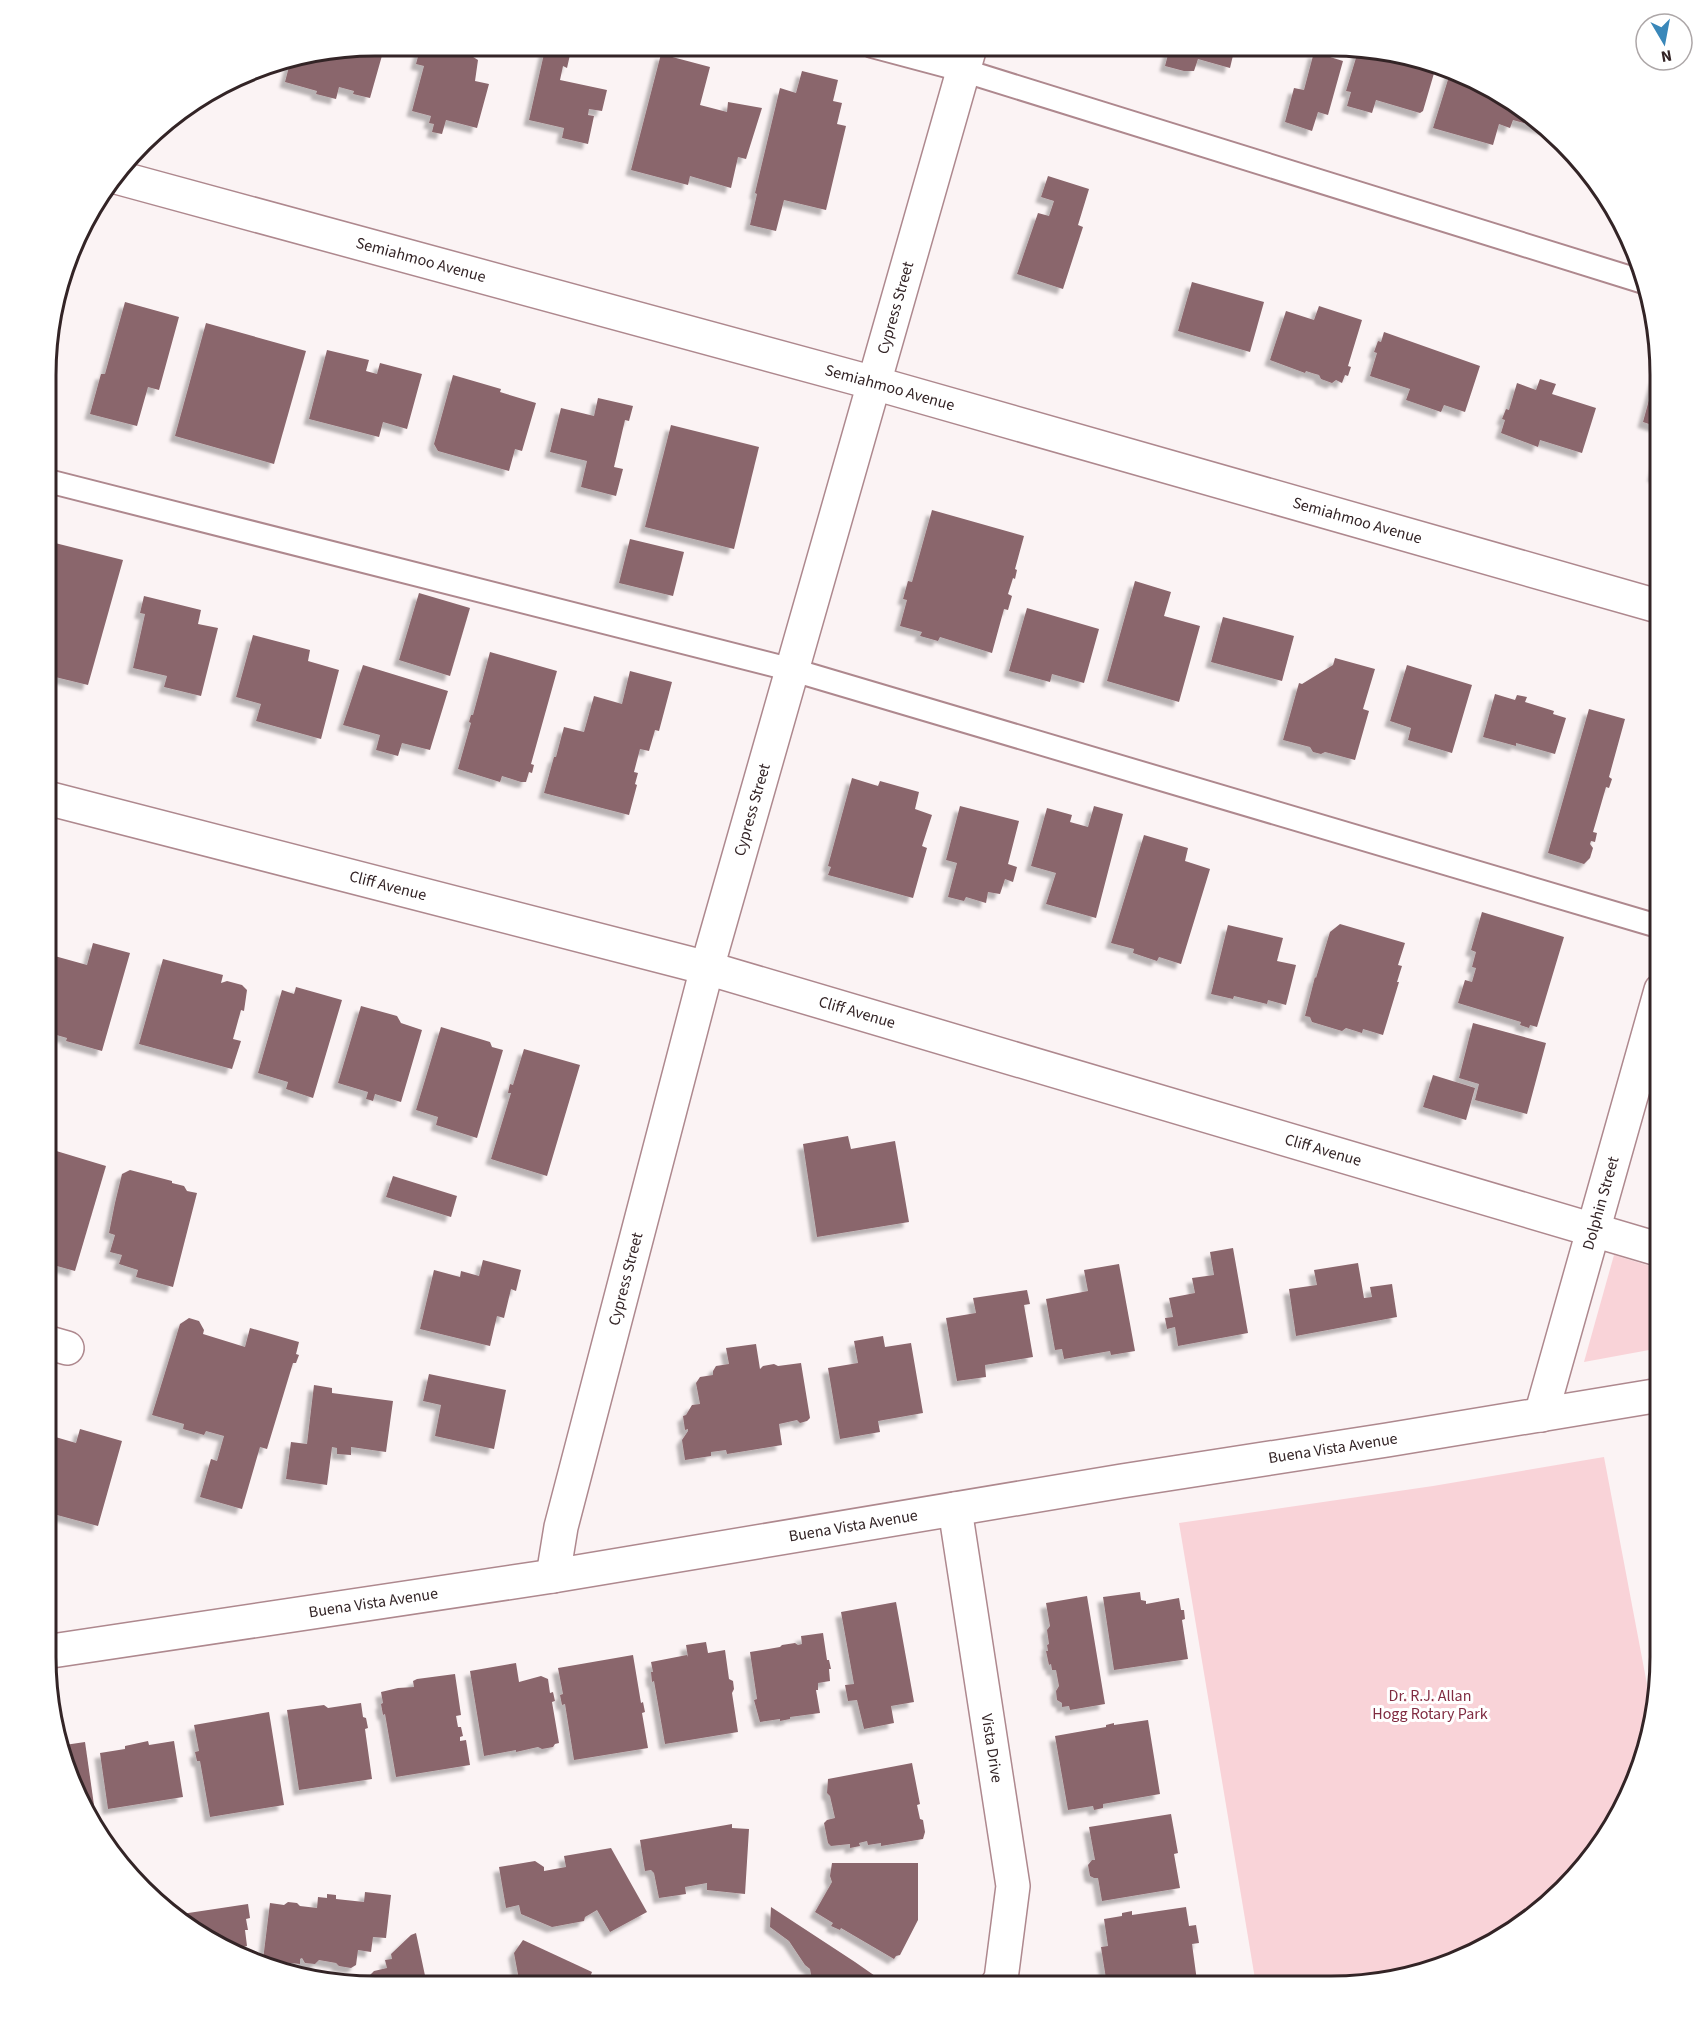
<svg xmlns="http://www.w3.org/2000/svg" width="1706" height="2031" font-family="'Source Sans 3',sans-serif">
<defs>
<filter id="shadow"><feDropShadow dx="-5.5" dy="5.5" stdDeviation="1.5" flood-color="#0004"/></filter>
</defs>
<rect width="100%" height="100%" fill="#fbf3f4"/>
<g fill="#f9d3d8">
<path d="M1614,1255L1660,1269V1348L1584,1362Z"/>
<path d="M1604,1457L1653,1716L1644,1762L1606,1839L1564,1890L1497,1942L1417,1975L1353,1985H1256L1179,1523L1433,1486Z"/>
</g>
<g fill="#8a666c" filter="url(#shadow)">
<path d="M374,45H385L370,98L353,94L354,91L339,87L336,99L316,94L317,91L285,82L291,59Z"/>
<path d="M421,45H460L462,50L478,60L475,81L489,84L477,128L446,120L442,134L432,132L434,124L429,123L431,116L412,111L424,66L416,64Z"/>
<path d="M546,45L572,46L567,68L563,66L560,80L607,90L602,111L589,109L588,115L594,116L588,144L562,138L564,128L529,120Z"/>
<path d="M1170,47H1235L1230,68L1198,59L1194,71H1184L1165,66Z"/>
<path d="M1359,48H1375L1437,63L1423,111L1420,113L1376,100L1372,113L1347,106L1351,92L1346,91Z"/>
<path d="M1314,52L1343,61L1328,115L1318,112L1312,131L1285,122L1294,88L1304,90Z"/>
<path d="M661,54L710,67L700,105L727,112L728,102L762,108L746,159L738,157L731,188L690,176L688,185L631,170Z"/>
<path d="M1451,70L1514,100L1552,131L1513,120L1510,128L1499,124L1493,145L1433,128Z"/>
<path d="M802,71L838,80L833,101L842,103L837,124L846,126L826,210L784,200L776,231L750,225L757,194L755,193L780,88L796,93Z"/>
<path d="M1048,176L1089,189L1078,225L1083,227L1063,289L1017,274L1038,213L1049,216L1054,201L1041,197Z"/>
<path d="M1192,282L1264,302L1250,352L1178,331Z"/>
<path d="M125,302L179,317L159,390L148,387L137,426L90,414L101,374H105Z"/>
<path d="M1319,306L1362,320L1348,366L1351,367L1348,376L1345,375L1342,383L1336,380L1332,383L1321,379L1319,375L1312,373L1306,371L1305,373L1270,360L1286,311L1314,320Z"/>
<path d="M206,323L306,351L274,464L175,436Z"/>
<path d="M1384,332L1480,366L1465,412L1444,405L1441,412L1406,400L1410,389L1370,376L1377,353L1374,352L1378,341L1381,342Z"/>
<path d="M327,350L369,360L366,371L377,374L380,363L422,374L407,429L383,422L379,437L309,419Z"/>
<path d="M453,375L501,389L500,392L536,403L522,451L515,449L509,471L438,451L434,444Z"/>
<path d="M1655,378L1661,380V428L1643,422Z"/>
<path d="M1540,379L1556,384L1552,394L1596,408L1582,453L1540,440L1538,447L1501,433L1505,420L1502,419L1506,409L1509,410L1517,383L1536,390Z"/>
<path d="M598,398L633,406L629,421L625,420L614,467L623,469L616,496L581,487L587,461L550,452L561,408L594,416Z"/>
<path d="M671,425L759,447L734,549L645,527Z"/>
<path d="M1660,450H1661V479L1653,476Z"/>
<path d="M932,510L1024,536L1015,569L1017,570L1015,579L1013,578L1008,594L1012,596L1008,610L1004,609L992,653L940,637L938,641L920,636L922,632L900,626L907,600L903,599L908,581L912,582Z"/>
<path d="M630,539L684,552L673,596L619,583Z"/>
<path d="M47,541L123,560L88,685L47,675Z"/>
<path d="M1135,581L1171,592L1164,616L1200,626L1179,702L1107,681Z"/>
<path d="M419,593L470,608L450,676L399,660Z"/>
<path d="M144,596L201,610L198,624L218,628L201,696L164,687L167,676L133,668L145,614L140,613Z"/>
<path d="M1027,608L1099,629L1084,683L1052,674L1050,682L1009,671Z"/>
<path d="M1223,617L1294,636L1282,681L1211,662Z"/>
<path d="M253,635L310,650L308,661L339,670L321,739L256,721L261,704L236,697Z"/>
<path d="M490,652L557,671L531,764L534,765L532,773L529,772L526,782H521L502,776L500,782L458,769L471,723L469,722L471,715H473Z"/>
<path d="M1335,658L1375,669L1363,709L1369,711L1355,760L1325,752L1321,754L1313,752L1310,747L1283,740L1299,683L1302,684L1333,665Z"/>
<path d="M363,665L448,691L430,750L402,743L398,756L376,750L380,735L343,725Z"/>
<path d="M1407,665L1472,685L1452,753L1408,740L1411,728L1390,721Z"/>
<path d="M630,671L672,682L659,731L655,730L649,751L640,749L634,772L638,773L635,784L637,785L629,815L544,793L554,757H556L564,727L584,732L594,696L622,704Z"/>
<path d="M1495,694L1515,700L1517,695L1527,697L1525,702L1554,711L1553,714L1566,718L1555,754L1516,743V746L1483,737Z"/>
<path d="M1589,709L1625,719L1609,777L1612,779L1609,788L1606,787L1593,832L1597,833L1595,842L1591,841L1590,844L1593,848L1590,858L1584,864L1548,853Z"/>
<path d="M852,778L878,786L880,781L919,792L915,809L932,815L922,846L927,848L913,898L828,875L831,867L828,866Z"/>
<path d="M960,806L1019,821L1008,864L1017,867L1013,882L1005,879L1000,894L988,892L986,903L966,897L964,901L948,897L957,863L946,860Z"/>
<path d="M1094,806L1123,814L1096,918L1046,904L1056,873L1031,866L1047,808L1072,815L1070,822L1088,827Z"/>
<path d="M1144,835L1188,848L1185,861L1210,869L1181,964L1159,957L1157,961L1133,953L1134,949L1111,943Z"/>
<path d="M1482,912L1564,937L1537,1027L1530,1025L1529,1028L1520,1025L1521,1022L1458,1003L1465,980L1472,982L1476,968L1472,967L1476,952L1471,950Z"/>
<path d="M1340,924L1405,943L1398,965L1402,966L1397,982H1399L1383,1035L1363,1029L1362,1033L1346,1028L1342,1031L1312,1022L1310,1017L1305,1016L1315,977L1316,978L1330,932Z"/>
<path d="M1228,925L1283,938L1277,961L1296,965L1286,1005L1268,1000L1267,1004L1234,996L1233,999L1211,994Z"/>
<path d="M93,943L130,953L102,1051L66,1041L67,1038L46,1032V971L51,955L87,965Z"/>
<path d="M163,959L223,975L221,983L227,981L242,985L247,990L244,1011L241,1010L233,1039L241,1041L232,1069L139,1044Z"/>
<path d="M296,987L342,1000L313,1098L286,1089L288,1082L258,1073L282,990L294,994Z"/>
<path d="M361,1006L397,1016L401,1023L422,1030L401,1102L375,1094L373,1101L370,1100L366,1099L368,1092L338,1083Z"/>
<path d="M1473,1023L1546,1043L1527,1114L1475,1100L1479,1084L1459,1078Z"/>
<path d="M441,1027L490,1042L492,1047L503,1050L477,1138L436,1125L438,1117L416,1110Z"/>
<path d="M524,1049L580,1065L547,1176L491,1159L511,1093H508L510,1084L513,1085Z"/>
<path d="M1433,1075L1475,1088L1466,1120L1423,1107Z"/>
<path d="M848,1136L851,1149L895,1141L909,1222L817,1237L803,1144Z"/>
<path d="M53,1150L106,1166L75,1271L46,1263V1154Z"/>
<path d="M130,1170L172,1181V1183L184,1186L187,1191L197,1193L173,1287L136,1277L138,1270L119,1264L122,1255L110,1252L115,1235L109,1233L115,1203L122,1174Z"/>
<path d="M393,1176L457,1196L451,1217L386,1197Z"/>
<path d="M1233,1248L1248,1333L1178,1346L1175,1327L1167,1329L1165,1318L1173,1317L1169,1298L1195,1293L1192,1278L1214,1275L1210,1252Z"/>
<path d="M483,1260L521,1270L516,1291L511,1289L504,1318L497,1316L490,1346L420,1329L434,1270L460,1277L461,1271L479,1276Z"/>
<path d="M1358,1263L1364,1298L1372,1297L1370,1287L1392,1284L1397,1317L1296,1336L1289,1289L1317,1285L1314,1270Z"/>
<path d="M1119,1264L1135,1351L1111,1355L1110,1351L1064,1359L1062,1349L1055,1350L1046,1299L1088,1291L1084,1270Z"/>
<path d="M1027,1290L1030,1304L1024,1305L1033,1357L985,1365L986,1377L957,1381L946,1318L976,1313L973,1298Z"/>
<path d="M189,1318L199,1321L204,1330L203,1334L245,1347L250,1328L299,1342L296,1354L299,1355L296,1363H293L267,1449L260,1447L242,1509L200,1497L211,1459L217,1461L224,1436L206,1431L204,1435L183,1429L184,1424L152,1415L180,1324Z"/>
<path d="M883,1336L885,1347L911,1343L923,1413L878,1421L880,1432L840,1439L828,1368L858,1363L854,1341Z"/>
<path d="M756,1344L760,1369L763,1366L774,1364L778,1366L801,1363L810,1418L807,1421L800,1423L797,1420L779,1424L782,1445L727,1454L726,1450L711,1452V1456L685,1460L682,1440L688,1431V1429L685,1430L683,1416L686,1415L692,1405L700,1404L696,1383L700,1377L713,1375V1371L716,1366L729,1364L726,1348Z"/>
<path d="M429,1374L506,1390L494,1449L435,1436L441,1405L423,1401Z"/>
<path d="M314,1385L332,1388V1393L393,1401L386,1452L351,1447V1455L337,1454V1448L332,1447L327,1485L286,1479L291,1442L307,1444Z"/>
<path d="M80,1429L122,1441L98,1526L57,1515L53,1528L45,1526V1434L76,1443Z"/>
<path d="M1140,1592L1141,1600L1146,1601V1604L1179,1598L1181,1610H1184L1185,1619L1182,1620L1188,1659L1114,1670L1103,1597Z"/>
<path d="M1087,1596L1105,1704L1070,1710L1069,1706L1062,1707V1703L1057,1700L1056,1691L1059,1686L1056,1670H1052L1051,1664L1049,1665L1046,1651H1048L1047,1645L1049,1644L1047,1630L1050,1626L1046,1603Z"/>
<path d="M896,1602L914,1702L891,1706L894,1723L864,1729L857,1700L848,1701L845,1685L854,1684L841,1612Z"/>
<path d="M823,1633L827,1660H829L831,1669H829L830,1681L818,1683V1690H816L820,1713L790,1717V1719L780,1721V1719L760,1722L754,1700L757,1699L750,1652L780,1647L782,1645L795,1643L798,1645L802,1644L801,1636Z"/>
<path d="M706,1642L708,1653L725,1650L729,1679L733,1681L734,1689L732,1693L738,1732L665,1744L654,1681L652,1682L651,1672H653L651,1662L687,1655L688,1657L686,1645Z"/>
<path d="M633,1655L641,1703L643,1702L645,1712L642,1713L648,1748L574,1760L565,1704L562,1705L560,1695L563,1694L558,1668Z"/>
<path d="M516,1663L519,1682L541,1676L548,1679L550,1693L553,1692L555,1701L552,1702L559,1743L555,1744L553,1747L542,1749L538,1747L516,1752V1750L484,1756L470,1671Z"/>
<path d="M455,1674L461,1715L456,1716L458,1727H461L463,1736L460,1737V1741L466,1740L470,1765L396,1777L385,1714L383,1715L381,1704L383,1703L381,1692L398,1688L414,1687L413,1681L417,1679Z"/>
<path d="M361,1703L363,1717L366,1718L368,1728L365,1729L372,1779L299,1790L287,1710L324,1705L328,1708Z"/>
<path d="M269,1712L284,1805L210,1817L200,1761H197L195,1752L199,1751L194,1725Z"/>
<path d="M1148,1720L1160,1794L1103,1804V1808L1094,1810L1093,1806L1068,1810L1055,1736L1106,1727V1725L1114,1723V1725Z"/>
<path d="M148,1741L149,1745L174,1741L183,1797L108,1809L100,1753L125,1749V1746Z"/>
<path d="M85,1742L98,1833L89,1822L58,1746Z"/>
<path d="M912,1763L920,1804L917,1805L920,1819L923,1820L925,1832L923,1839L881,1846V1843L868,1845L867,1841L859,1843L860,1846L850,1848V1844L831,1846L828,1843L824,1823L827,1820L835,1818L830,1796L827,1793L828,1779Z"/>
<path d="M1171,1814L1178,1853L1174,1854L1180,1888L1102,1901L1098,1878H1094L1090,1876L1088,1865L1092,1860H1095L1089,1827Z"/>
<path d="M732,1824V1828L749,1829L745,1894L707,1890V1883L685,1887L686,1894L659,1898L654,1873L651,1870L645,1871L640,1840Z"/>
<path d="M611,1848L647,1912L610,1932L597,1910L585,1917L584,1921L552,1927L521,1914L519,1905L506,1908L499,1867L535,1861L544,1867V1871L566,1867L564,1856Z"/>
<path d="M832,1863H918V1920L900,1955L896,1956L894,1959L841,1928L840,1930L831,1926L833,1923L815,1912L832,1882L830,1876Z"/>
<path d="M365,1892L391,1895L386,1938L373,1937L371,1952L358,1950L356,1965L351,1968L339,1966L336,1963L319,1960L315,1964L305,1963L302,1958L300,1959V1964L263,1960L270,1903L284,1905L288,1902L297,1903L300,1906L317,1908L318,1897L327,1898V1894L336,1895V1899L364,1902Z"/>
<path d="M248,1904L250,1918L246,1919L248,1930H245L247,1946L243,1947L245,1958L209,1942L175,1915Z"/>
<path d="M771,1907L855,1962L888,1985H813L810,1969L805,1965L789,1941L770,1927Z"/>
<path d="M1186,1907L1189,1926L1196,1925L1199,1943L1192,1944L1197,1981L1170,1985H1107L1101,1947L1108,1946L1104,1919L1122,1916V1913L1132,1911V1915Z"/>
<path d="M416,1933L427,1985H362V1983L374,1971L387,1968L385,1960L392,1959L391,1954L411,1935Z"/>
<path d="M523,1940L592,1972L587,1985H520L514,1953Z"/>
</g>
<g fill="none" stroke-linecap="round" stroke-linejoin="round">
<defs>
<g id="lane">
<path d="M872,46L962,70L1647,283"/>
<path d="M48,481L793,670L1661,927"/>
</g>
<g id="street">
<path id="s1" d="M116,177L874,383L1661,607"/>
<path id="s2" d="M47,798L707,968L1661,1250"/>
<path d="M46,1342L67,1348"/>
<path id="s3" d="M1541,1415L1661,990"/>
<path id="s4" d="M955,1509L1013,1886L1001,1979L997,1985"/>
<path id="s5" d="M553,1576L561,1527L707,968L970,47"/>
</g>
<g id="secondary">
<path id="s6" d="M45,1652L553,1576L1122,1481L1387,1440L1660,1395"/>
</g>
</defs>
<use href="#lane" stroke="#ae888e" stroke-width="26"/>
<use href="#street" stroke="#ae888e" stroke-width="36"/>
<use href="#secondary" stroke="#ae888e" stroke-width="36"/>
<use href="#lane" stroke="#fff" stroke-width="22"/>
<use href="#street" stroke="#fff" stroke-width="33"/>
<use href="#secondary" stroke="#fff" stroke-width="33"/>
</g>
<g text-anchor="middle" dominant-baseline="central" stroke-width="6" stroke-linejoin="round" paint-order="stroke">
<g font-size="16" fill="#332426" stroke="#fff">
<text stroke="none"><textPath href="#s1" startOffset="316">Semiahmoo Avenue</textPath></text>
<text stroke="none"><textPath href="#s5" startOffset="1314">Cypress Street</textPath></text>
<text stroke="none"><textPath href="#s1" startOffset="802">Semiahmoo Avenue</textPath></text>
<text stroke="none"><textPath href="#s1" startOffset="1288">Semiahmoo Avenue</textPath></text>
<text stroke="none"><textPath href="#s5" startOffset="792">Cypress Street</textPath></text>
<text stroke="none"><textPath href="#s2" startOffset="352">Cliff Avenue</textPath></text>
<text stroke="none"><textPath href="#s2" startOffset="838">Cliff Avenue</textPath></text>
<text stroke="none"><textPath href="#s2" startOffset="1324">Cliff Avenue</textPath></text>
<text stroke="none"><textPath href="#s3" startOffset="220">Dolphin Street</textPath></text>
<text stroke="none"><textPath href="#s5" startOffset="306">Cypress Street</textPath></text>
<text stroke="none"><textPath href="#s6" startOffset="1304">Buena Vista Avenue</textPath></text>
<text stroke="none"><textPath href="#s6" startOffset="818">Buena Vista Avenue</textPath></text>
<text stroke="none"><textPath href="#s6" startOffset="332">Buena Vista Avenue</textPath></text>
<text stroke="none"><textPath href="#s4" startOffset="242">Vista Drive</textPath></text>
</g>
<g font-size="16" fill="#802b41" stroke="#fff">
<text x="1430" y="1696">Dr. R.J. Allan<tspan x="1430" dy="18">Hogg Rotary Park</tspan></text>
</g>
</g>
<path d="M0 0H1706V2031H0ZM375 56H1331A319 319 0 0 1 1650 375V1657A319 319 0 0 1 1331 1976H375A319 319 0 0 1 56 1657V375A319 319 0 0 1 375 56Z" fill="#fff" fill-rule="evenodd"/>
<path fill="none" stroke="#332426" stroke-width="3" d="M375 56H1331A319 319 0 0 1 1650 375V1657A319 319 0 0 1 1331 1976H375A319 319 0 0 1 56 1657V375A319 319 0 0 1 375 56Z"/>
<g transform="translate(1664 42) rotate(170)"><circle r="28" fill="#ffffff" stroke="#ada7a8" stroke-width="1.5"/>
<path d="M0-4.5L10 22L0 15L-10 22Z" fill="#3987b9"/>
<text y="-9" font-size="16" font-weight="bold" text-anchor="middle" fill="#332426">N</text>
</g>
</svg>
